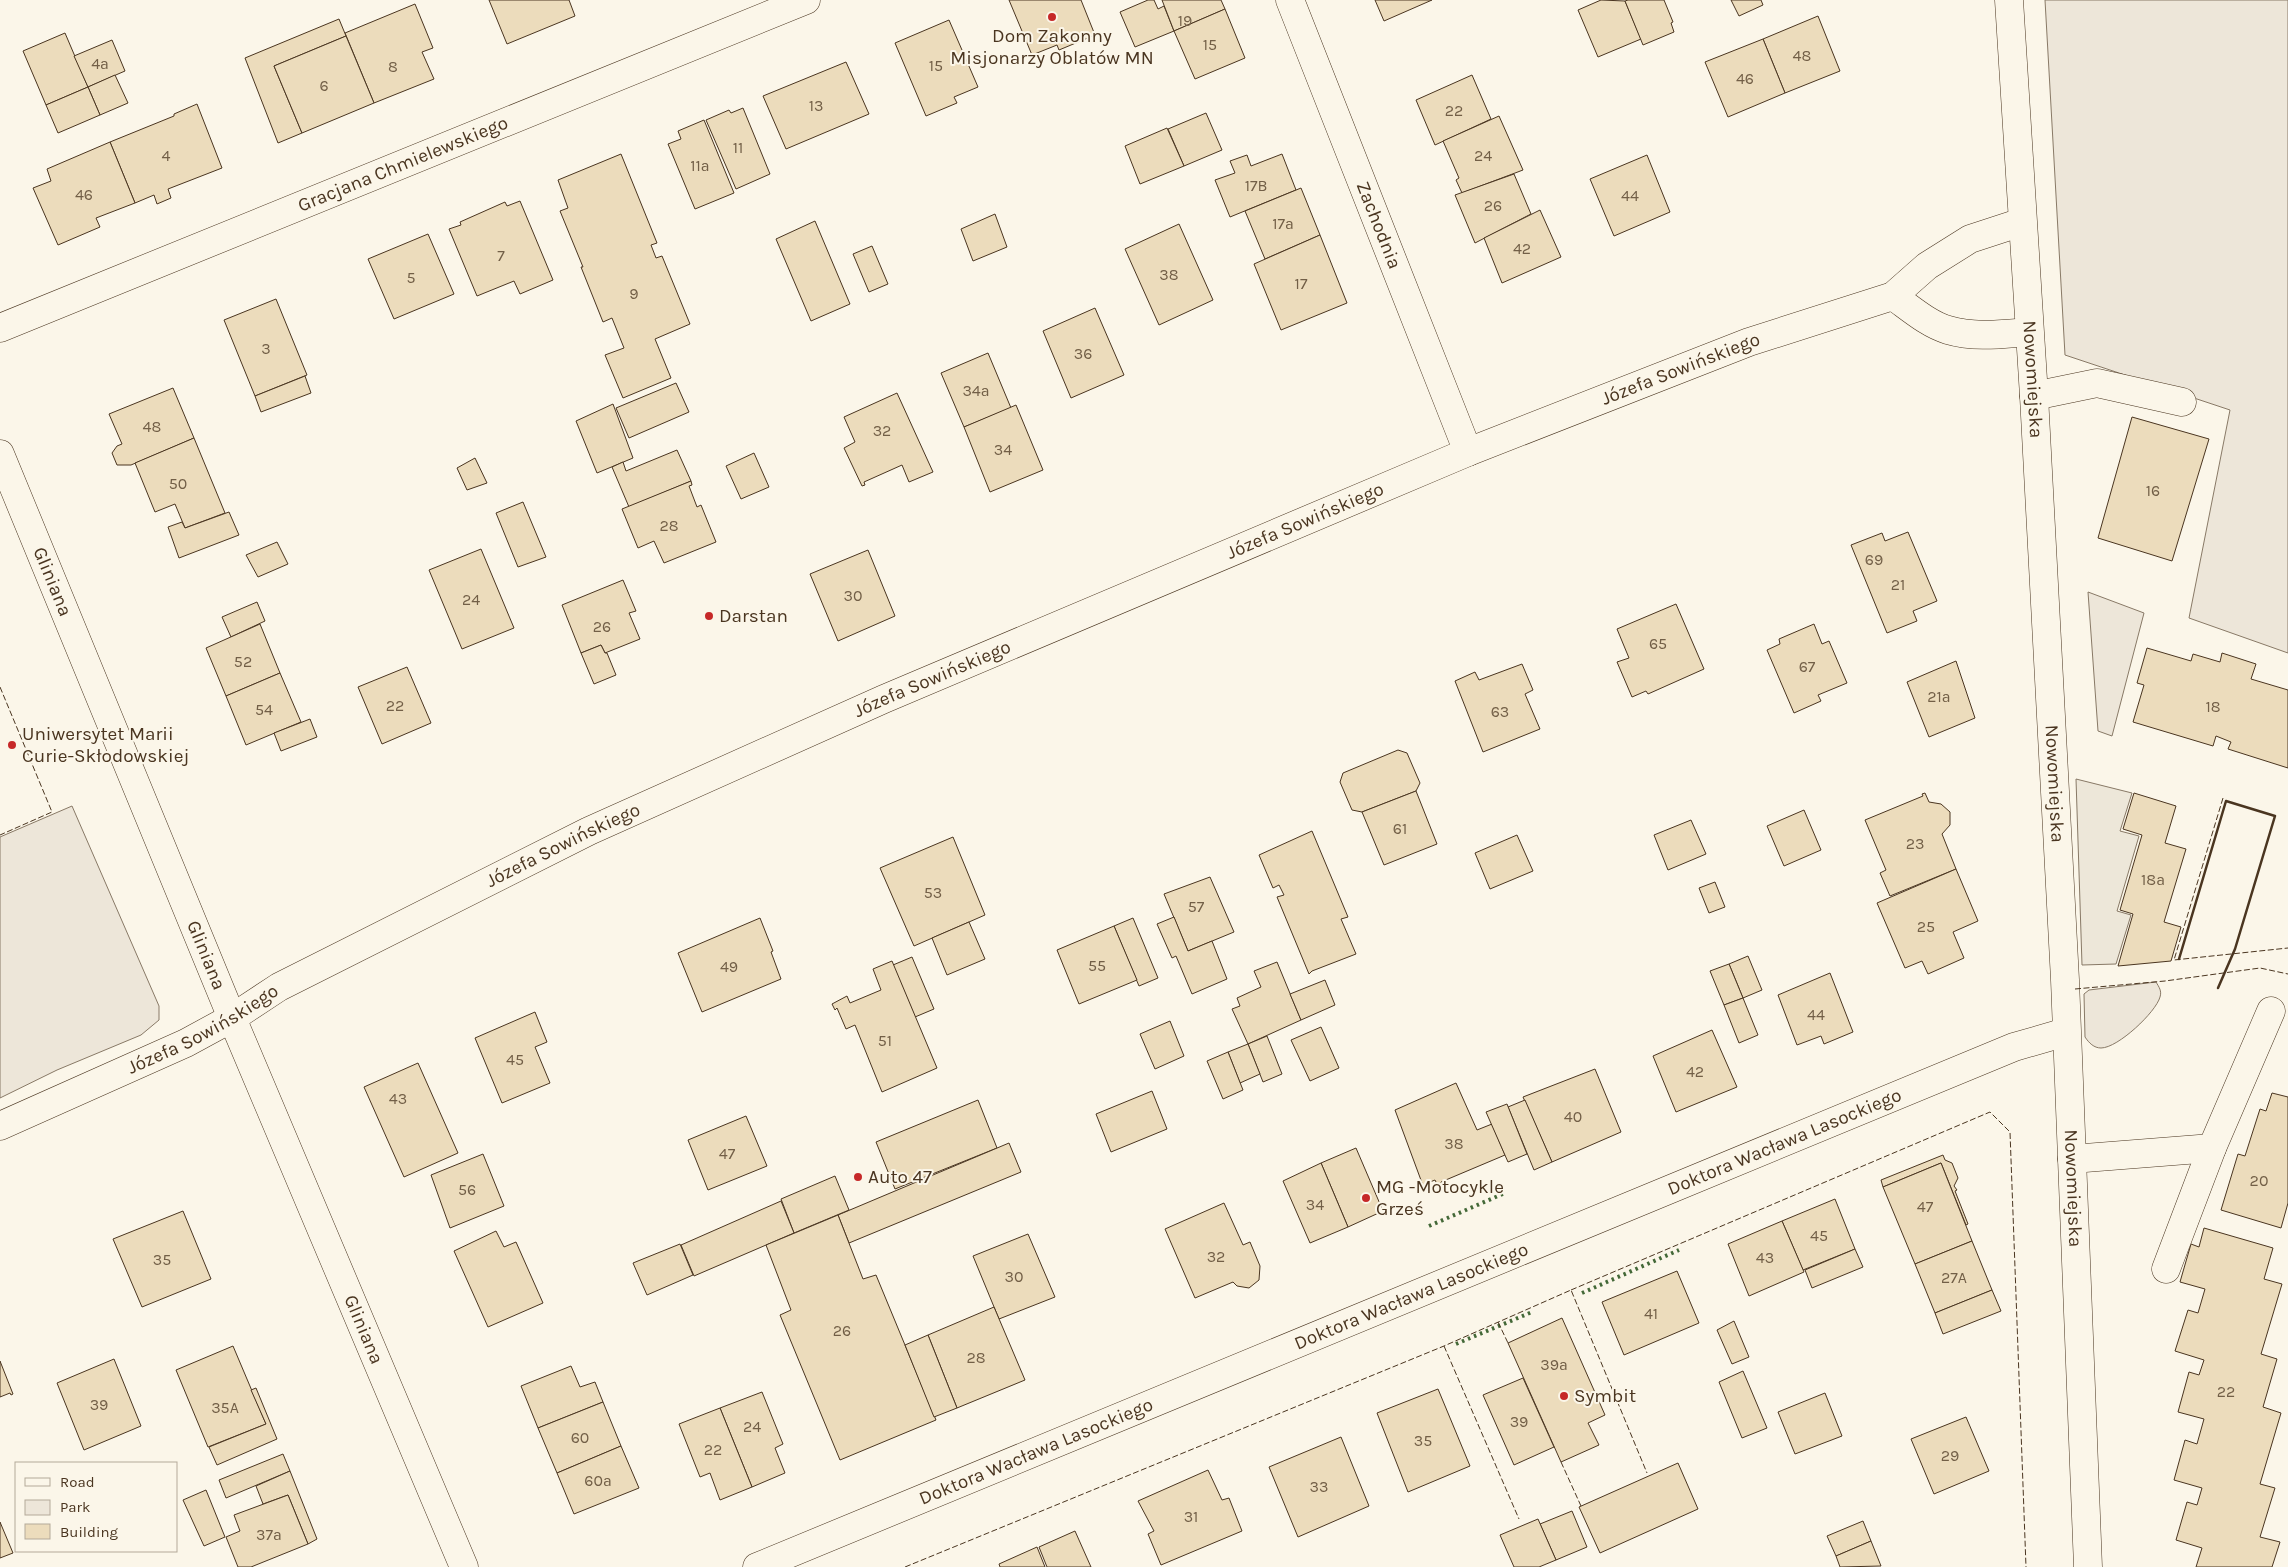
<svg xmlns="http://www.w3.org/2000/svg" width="2288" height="1567" font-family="Karla,sans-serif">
<rect width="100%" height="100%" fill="#fbf6e9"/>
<g fill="#ede6d9" stroke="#887966">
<path d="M2045,0H2288V653L2189,618L2230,410L2065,355Z"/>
<path d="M2088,592L2144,613L2112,736L2098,731Z"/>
<path d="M72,806L159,1006V1020L141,1035L57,1070L0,1098V837Z"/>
<path d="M2156,982C2159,987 2162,991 2160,997C2156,1012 2118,1048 2101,1048C2094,1048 2089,1043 2085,1037L2084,994L2089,990Z"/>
</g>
<path fill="#ede7d9" stroke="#887966" d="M2076,779L2132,793L2120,831L2139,836L2117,911L2131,915L2116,964L2082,965Z"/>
<g fill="#ecdcbc" stroke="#4a3520">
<path d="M489,0H569L575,16L507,44Z"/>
<path d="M1009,0H1081L1095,35L1059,50L1057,45L1032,55Z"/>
<path d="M1148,0H1154L1158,9L1164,6L1174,31L1135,47L1120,12Z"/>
<path d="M1162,0H1221L1225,9L1174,31Z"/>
<path d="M1375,0H1432L1384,21Z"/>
<path d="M1601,0L1625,1L1641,39L1598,57L1578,10Z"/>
<path d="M1628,0H1664L1673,22L1671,23L1674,32L1643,45L1625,1Z"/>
<path d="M1731,0H1761L1763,5L1739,16Z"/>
<path d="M415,4L433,48L422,52L434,79L374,103L345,33Z"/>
<path d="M1225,9L1245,58L1195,79L1174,31Z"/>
<path d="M1818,16L1840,71L1785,93L1763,39Z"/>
<path d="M339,19L346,36L274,66L302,133L278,143L245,58Z"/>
<path d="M949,20L978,87L954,97L957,103L926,116L895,43Z"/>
<path d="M65,33L88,87L46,105L23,51Z"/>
<path d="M346,36L374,103L302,133L274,66Z"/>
<path d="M1763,39L1785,93L1728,117L1705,62Z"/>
<path d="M112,40L125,71L88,87L74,56Z"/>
<path d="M846,62L869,114L786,149L763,96Z"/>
<path d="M115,75L128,103L100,115L88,87Z"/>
<path d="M1472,75L1491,119L1435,145L1416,100Z"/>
<path d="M88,87L100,115L58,133L46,105Z"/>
<path d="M197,104L222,168L168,189L171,198L157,204L154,195L135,203L110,142L174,116V114Z"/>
<path d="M743,108L770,174L736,189L706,120L729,110L731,113Z"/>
<path d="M1206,113L1222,150L1184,166L1168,129Z"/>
<path d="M1499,116L1523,170L1462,193L1456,180L1459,178L1443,141Z"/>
<path d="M704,120L734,193L695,209L668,144L681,139L678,131Z"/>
<path d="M1167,128L1184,166L1140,184L1125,146Z"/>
<path d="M110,142L135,203L96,218L100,227L58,245L33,188L51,181L47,169Z"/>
<path d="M621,154L657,243L651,245L656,258L662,256L690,324L655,339L671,378L623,398L605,355L624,348L612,318L603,322L581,267H583L560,211L568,208L558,180Z"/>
<path d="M1282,154L1296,190L1230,217L1215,180L1235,173L1230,161L1247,155L1251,166Z"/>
<path d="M1647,155L1670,212L1614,236L1590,179Z"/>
<path d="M1514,174L1531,214L1475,243L1455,195Z"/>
<path d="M1301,188L1320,235L1265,259L1245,211Z"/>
<path d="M520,201L553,280L520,294L514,281L477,296L449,229L461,225L460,222L505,202L507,206Z"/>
<path d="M1540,210L1561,257L1502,283L1484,238Z"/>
<path d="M995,214L1007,247L973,261L961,229Z"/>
<path d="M815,221L850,304L811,321L776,239Z"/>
<path d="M1179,224L1213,300L1159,325L1125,249Z"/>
<path d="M428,234L454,294L394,319L368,259Z"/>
<path d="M1320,235L1347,303L1281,330L1254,264Z"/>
<path d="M872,246L888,284L869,292L853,254Z"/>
<path d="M276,299L307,375L255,396L224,320Z"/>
<path d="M1095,308L1124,375L1071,398L1043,331Z"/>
<path d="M988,353L1011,408L964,427L941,373Z"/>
<path d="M305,376L311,393L261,412L255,396Z"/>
<path d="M676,383L689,412L629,438L616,408Z"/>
<path d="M173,388L194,438L131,465H117L112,453L117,446L122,444L109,414Z"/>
<path d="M897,393L933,472L909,482L902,465L864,482L865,485L862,486L844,448L855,442L844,417Z"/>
<path d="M613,404L633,458L597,473L576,421Z"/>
<path d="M1016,405L1043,470L990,492L964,427Z"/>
<path d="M2132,417L2209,439L2172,561L2098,538Z"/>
<path d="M194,438L225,513L185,528L175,504L155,512L135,463Z"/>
<path d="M677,450L691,481L629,507L612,467L623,462L626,471Z"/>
<path d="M754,453L769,487L741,499L726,466Z"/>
<path d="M475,458L487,483L467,490L457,468Z"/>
<path d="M691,481L692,485L689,486L697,507L701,505L716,542L664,563L654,541L638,548L622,509Z"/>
<path d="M523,502L546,557L518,567L496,513Z"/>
<path d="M229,512L239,535L179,558L168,527L182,522L185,528Z"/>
<path d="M1908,532L1937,601L1913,611L1917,621L1887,633L1851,545L1882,533L1885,541Z"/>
<path d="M277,542L288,564L258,577L246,555Z"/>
<path d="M481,549L514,628L462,649L429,570Z"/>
<path d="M868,550L895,616L838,641L810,574Z"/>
<path d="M623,580L636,611L629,613L640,639L605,653L601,645L581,653L562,605Z"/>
<path d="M257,602L265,621L231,637L222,617Z"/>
<path d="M1676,604L1704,669L1648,694L1646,691L1632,697L1617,662L1629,658L1617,629Z"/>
<path d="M260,624L280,673L226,696L206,648Z"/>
<path d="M1814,624L1822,644L1829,641L1847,683L1818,695L1821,701L1794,713L1767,650L1780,644L1779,639Z"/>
<path d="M601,645L605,653H607L616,675L594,684L581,653Z"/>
<path d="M2147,648L2191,661L2193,654L2220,662L2222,653L2256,664L2251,679L2288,690V768L2228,749L2231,742L2216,736L2213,746L2133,722L2144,685L2137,683Z"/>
<path d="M1956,661L1975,718L1929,737L1907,682Z"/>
<path d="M1522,664L1533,690L1525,694L1540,729L1483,752L1455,681L1475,672L1479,680Z"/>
<path d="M407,667L431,723L382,744L358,687Z"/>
<path d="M280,673L301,722L246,745L226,696Z"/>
<path d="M310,719L317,737L281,751L274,733Z"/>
<path d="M1398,750L1407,753L1420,783L1416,791L1362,812L1352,810L1340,782L1343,773Z"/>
<path d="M1416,791L1437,844L1384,865L1362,812Z"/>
<path d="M1925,793L1929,802L1941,804L1950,812V825L1942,834L1956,869L1890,896L1880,873L1886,870L1865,820L1923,796L1922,794Z"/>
<path d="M2134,793L2176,806L2165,843L2186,849L2164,922L2181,927L2171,961L2118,966L2133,914L2120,910L2142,835L2123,829Z"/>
<path d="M1804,810L1821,850L1784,866L1767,826Z"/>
<path d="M1691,820L1706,854L1668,870L1654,835Z"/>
<path d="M1312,831L1348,917L1341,919L1356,954L1312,971L1309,974L1277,897L1284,895L1279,885L1273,888L1259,855Z"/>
<path d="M1517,835L1533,871L1490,889L1475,853Z"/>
<path d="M953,837L985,915L914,946L880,868Z"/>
<path d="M1956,869L1978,921L1953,932L1964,958L1928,974L1922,961L1905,968L1877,903Z"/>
<path d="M1210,877L1234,932L1188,951L1164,894Z"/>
<path d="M1715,882L1725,907L1709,913L1699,888Z"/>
<path d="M1174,917L1188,951L1212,941L1227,979L1192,994L1176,956L1172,958L1157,924Z"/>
<path d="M760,918L773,951L771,952L781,979L702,1012L678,953Z"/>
<path d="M1133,918L1158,978L1139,986L1114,926Z"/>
<path d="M969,922L985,959L947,975L932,938Z"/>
<path d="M1114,926L1137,980L1079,1004L1057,950Z"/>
<path d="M1748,956L1762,990L1743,998L1729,964Z"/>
<path d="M912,957L934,1009L915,1017L893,965Z"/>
<path d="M892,961L937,1068L882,1092L855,1025L846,1029L837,1008L835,1010L832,1004L847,996L850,1003L881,990L873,969Z"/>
<path d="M1277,962L1301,1020L1248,1044L1232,1009L1240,1006L1237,998L1261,987L1254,971Z"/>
<path d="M1729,964L1743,998L1724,1005L1710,971Z"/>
<path d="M1830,973L1853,1032L1824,1044L1821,1036L1797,1045L1778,995Z"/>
<path d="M1325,980L1335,1005L1301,1020L1290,994Z"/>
<path d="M1743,998L1758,1035L1739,1043L1724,1005Z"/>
<path d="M535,1012L547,1042L535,1047L550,1083L502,1103L475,1038Z"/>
<path d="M1170,1021L1184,1056L1155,1069L1140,1034Z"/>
<path d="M1321,1027L1339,1068L1310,1081L1291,1040Z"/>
<path d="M1712,1030L1737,1087L1676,1112L1653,1056Z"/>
<path d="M1267,1036L1282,1074L1263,1082L1248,1044Z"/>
<path d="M1248,1044L1260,1074L1240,1083L1228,1052Z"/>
<path d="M1228,1052L1243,1090L1223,1099L1207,1061Z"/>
<path d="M418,1063L458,1153L404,1177L364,1087Z"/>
<path d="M1595,1069L1621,1132L1552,1162L1523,1097Z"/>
<path d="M1456,1083L1477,1130L1492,1124L1505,1155L1441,1182L1442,1185L1438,1186L1435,1180L1425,1184L1427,1190L1425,1191L1395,1110Z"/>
<path d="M1152,1091L1167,1129L1111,1152L1096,1114Z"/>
<path d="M2272,1093L2288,1097V1203L2281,1228L2221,1210L2238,1154L2245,1156L2260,1109L2266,1111Z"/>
<path d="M978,1100L997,1148L895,1189L876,1142Z"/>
<path d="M1525,1100L1552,1162L1534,1170L1508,1107Z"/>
<path d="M1507,1104L1527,1154L1508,1162L1486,1112Z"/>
<path d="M746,1116L767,1166L708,1190L688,1140Z"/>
<path d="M1009,1143L1021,1172L849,1243L838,1215Z"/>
<path d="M1356,1148L1383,1211L1348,1227L1321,1163Z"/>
<path d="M483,1154L504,1206L450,1228L431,1175Z"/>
<path d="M1943,1155L1945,1160L1952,1163L1958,1178L1954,1186L1957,1190L1955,1191L1968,1224L1966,1225L1941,1163L1883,1187L1881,1180Z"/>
<path d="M1321,1163L1348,1227L1310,1243L1283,1181Z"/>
<path d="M1941,1163L1972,1241L1915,1264L1883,1187Z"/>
<path d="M835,1176L849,1210L794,1233L781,1199Z"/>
<path d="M1835,1199L1855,1249L1803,1270L1782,1221Z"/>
<path d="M781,1201L794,1233L694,1276L681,1245Z"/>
<path d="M1224,1203L1243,1245L1250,1242L1260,1266L1259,1280L1249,1288L1237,1286L1233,1282L1195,1298L1165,1229Z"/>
<path d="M183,1211L211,1279L142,1307L113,1239Z"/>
<path d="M838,1215L863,1279L876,1275L936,1420L840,1460L780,1315L791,1310L766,1245Z"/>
<path d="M1782,1221L1804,1272L1749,1296L1728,1244Z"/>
<path d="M2204,1228L2273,1248L2264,1279L2282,1284L2261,1354L2277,1359L2263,1407L2281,1413L2260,1484L2275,1488L2260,1537L2280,1542L2272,1567H2196L2202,1548L2176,1540L2187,1502L2197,1505L2202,1488L2174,1480L2185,1440L2197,1444L2204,1419L2178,1412L2189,1372L2199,1375L2204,1360L2175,1351L2188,1310L2198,1313L2205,1289L2180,1282L2191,1244L2199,1247Z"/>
<path d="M496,1231L504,1247L516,1242L543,1303L488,1327L454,1251Z"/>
<path d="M1028,1234L1055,1297L999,1319L973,1256Z"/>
<path d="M1972,1241L1992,1290L1935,1313L1915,1264Z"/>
<path d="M680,1244L693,1275L647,1295L633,1263Z"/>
<path d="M1855,1249L1863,1267L1812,1288L1805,1270Z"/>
<path d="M1677,1271L1699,1323L1624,1355L1602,1302Z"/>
<path d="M1992,1290L2001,1311L1943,1334L1935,1313Z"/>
<path d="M994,1307L1025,1380L957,1408L928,1335Z"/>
<path d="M1562,1318L1605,1415L1588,1423L1599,1445L1561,1462L1508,1343Z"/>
<path d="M1734,1321L1749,1357L1732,1364L1717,1330Z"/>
<path d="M928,1335L957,1408L934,1417L905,1345Z"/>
<path d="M233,1346L266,1424L208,1447L176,1370Z"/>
<path d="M114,1359L141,1426L84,1450L57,1383Z"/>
<path d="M0,1361L13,1394L11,1395L10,1393L0,1397Z"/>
<path d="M571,1366L580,1387L595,1382L603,1402L538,1428L521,1386Z"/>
<path d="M1743,1371L1767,1428L1742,1438L1719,1382Z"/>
<path d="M1523,1378L1554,1447L1514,1465L1483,1395Z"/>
<path d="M256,1388L277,1439L217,1465L209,1447L266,1424L251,1390Z"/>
<path d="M1438,1389L1470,1466L1408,1492L1377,1413Z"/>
<path d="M762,1392L783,1444L775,1448L785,1473L752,1487L720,1408Z"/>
<path d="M1825,1393L1842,1436L1795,1454L1778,1412Z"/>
<path d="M603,1402L621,1446L557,1473L538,1428Z"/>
<path d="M720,1408L752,1487L720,1500L710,1473L700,1477L679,1424Z"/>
<path d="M1966,1417L1989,1471L1934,1494L1911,1439Z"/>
<path d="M1341,1437L1369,1506L1298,1537L1269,1467Z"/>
<path d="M621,1446L639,1488L574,1514L557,1473Z"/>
<path d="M283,1454L290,1471L226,1498L219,1480Z"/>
<path d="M1678,1463L1698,1509L1600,1553L1579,1507Z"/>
<path d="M1208,1470L1222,1500L1229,1498L1242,1531L1161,1565L1148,1534L1154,1531L1138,1501Z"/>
<path d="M290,1471L317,1539L308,1544L288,1495L263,1504L256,1486Z"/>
<path d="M206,1490L225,1537L204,1546L183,1500Z"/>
<path d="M288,1495L308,1544L251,1567H238L226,1537L240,1531L234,1515Z"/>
<path d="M1572,1511L1587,1547L1556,1560L1540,1524Z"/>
<path d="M1538,1519L1556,1560L1539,1567H1514L1500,1535Z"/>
<path d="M1863,1521L1871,1541L1836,1556L1827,1536Z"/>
<path d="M0,1522L13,1553L0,1558Z"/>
<path d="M1075,1531L1091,1567H1047L1039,1547Z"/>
<path d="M1871,1541L1881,1566L1840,1567L1836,1556Z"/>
<path d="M1037,1547L1045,1567H1000L999,1564Z"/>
</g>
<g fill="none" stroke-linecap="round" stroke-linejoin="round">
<defs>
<g id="minor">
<path id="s1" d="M1290,0L1468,452"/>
<path id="s2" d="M2009,0L2034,396L2065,980L2088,1567"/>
<path d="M1893,296C1910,308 1928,324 1948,330C1975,338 2002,334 2029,332"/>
<path id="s3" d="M0,328L806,0"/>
<path d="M2034,396L2097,383L2182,402"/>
<path id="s4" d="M0,454L232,1018L464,1567"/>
<path id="s5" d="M0,1126L186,1043L232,1018L279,987L589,831L884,699L1468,452L1749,342L1893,296L1927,266L1970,239L2022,222"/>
<path d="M2072,1159L2212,1148L2271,1011"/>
<path d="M2166,1269L2212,1148"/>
<path id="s6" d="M757,1567L2014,1047L2066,1032"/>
</g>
</defs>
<use href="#minor" stroke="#4a3520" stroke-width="29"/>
<use href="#minor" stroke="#fbf6e9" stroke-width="28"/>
<g stroke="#436837" stroke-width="4" stroke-dasharray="2.5 4" stroke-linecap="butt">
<path d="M1429,1226L1505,1193"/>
<path d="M1582,1293L1679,1250"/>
<path d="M1456,1344L1532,1312"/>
</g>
<g stroke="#4a3520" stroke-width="1" stroke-dasharray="6 2.5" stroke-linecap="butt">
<path d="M0,687L52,812L0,835"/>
<path d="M2223,798L2174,960L2288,948"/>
<path d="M2075,989L2165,981L2260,968L2288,974"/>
<path d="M1571,1290L1990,1112L2010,1132L2026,1567"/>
<path d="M1498,1322L1508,1343"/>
<path d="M1444,1346L1519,1519"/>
<path d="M1561,1462L1581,1506"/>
<path d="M905,1567L1444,1346L1571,1290L1647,1473"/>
</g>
<path stroke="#4a3520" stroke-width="2.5" d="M2179,959L2226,801L2275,816L2235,949L2218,988"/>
</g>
<g fill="#c62828" stroke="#fbf6e9" stroke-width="2">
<circle cx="1052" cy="17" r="5"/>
<circle cx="709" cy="616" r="5"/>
<circle cx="12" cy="745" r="5"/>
<circle cx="858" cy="1177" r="5"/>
<circle cx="1366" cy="1198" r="5"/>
<circle cx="1564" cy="1396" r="5"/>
</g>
<g text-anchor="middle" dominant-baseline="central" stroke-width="4" stroke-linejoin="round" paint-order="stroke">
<g font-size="16" fill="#725f47">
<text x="1185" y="20">19</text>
<text x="1210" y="44">15</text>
<text x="1802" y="55">48</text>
<text x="100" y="63">4a</text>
<text x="936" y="65">15</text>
<text x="393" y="66">8</text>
<text x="1745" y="78">46</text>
<text x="324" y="85">6</text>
<text x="816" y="105">13</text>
<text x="1454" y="110">22</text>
<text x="738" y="147">11</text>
<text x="166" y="155">4</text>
<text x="1483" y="155">24</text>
<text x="700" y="165">11a</text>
<text x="1256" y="185">17B</text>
<text x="84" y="194">46</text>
<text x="1630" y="195">44</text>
<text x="1493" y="205">26</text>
<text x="1283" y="223">17a</text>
<text x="1522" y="248">42</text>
<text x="501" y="255">7</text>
<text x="1169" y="274">38</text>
<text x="411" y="277">5</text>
<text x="1301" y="283">17</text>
<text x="634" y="293">9</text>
<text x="266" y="348">3</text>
<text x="1083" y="353">36</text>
<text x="976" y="390">34a</text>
<text x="152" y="426">48</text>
<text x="882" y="430">32</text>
<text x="1003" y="449">34</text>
<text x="178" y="483">50</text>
<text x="2153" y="490">16</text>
<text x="669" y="525">28</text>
<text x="1874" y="559">69</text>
<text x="1898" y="584">21</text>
<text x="853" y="595">30</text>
<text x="471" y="599">24</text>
<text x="602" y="626">26</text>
<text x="1658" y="643">65</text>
<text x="243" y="661">52</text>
<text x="1807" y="666">67</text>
<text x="1939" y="696">21a</text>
<text x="395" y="705">22</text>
<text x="2213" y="706">18</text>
<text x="264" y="709">54</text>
<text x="1500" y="711">63</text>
<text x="1400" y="828">61</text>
<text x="1915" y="843">23</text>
<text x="2153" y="879">18a</text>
<text x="933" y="892">53</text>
<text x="1196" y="906">57</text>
<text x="1926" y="926">25</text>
<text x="1097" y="965">55</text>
<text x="729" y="966">49</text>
<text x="1816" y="1014">44</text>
<text x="885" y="1040">51</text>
<text x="515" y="1059">45</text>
<text x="1695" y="1071">42</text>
<text x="398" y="1098">43</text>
<text x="1573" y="1116">40</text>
<text x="1454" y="1143">38</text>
<text x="727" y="1153">47</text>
<text x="2259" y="1180">20</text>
<text x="467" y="1189">56</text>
<text x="1315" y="1204">34</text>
<text x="1925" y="1206">47</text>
<text x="1819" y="1235">45</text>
<text x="1216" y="1256">32</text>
<text x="1765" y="1257">43</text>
<text x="162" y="1259">35</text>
<text x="1014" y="1276">30</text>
<text x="1954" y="1277">27A</text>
<text x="1651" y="1313">41</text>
<text x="842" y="1330">26</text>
<text x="976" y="1357">28</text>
<text x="1554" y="1364">39a</text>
<text x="2226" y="1391">22</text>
<text x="99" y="1404">39</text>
<text x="225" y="1407">35A</text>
<text x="1519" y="1421">39</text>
<text x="752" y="1426">24</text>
<text x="580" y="1437">60</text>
<text x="1423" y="1440">35</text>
<text x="713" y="1449">22</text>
<text x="1950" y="1455">29</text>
<text x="598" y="1480">60a</text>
<text x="1319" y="1486">33</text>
<text x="1191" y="1516">31</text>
<text x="269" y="1534">37a</text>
</g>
<g font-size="19" fill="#4a3520" stroke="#fbf6e9" text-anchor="start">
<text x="1052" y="36" text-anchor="middle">Dom Zakonny<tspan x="1052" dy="22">Misjonarzy Oblatów MN</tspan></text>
<text x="719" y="616">Darstan</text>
<text x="22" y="734">Uniwersytet Marii<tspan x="22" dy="22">Curie-Skłodowskiej</tspan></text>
<text x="868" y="1177">Auto 47</text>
<text x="1376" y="1187">MG -Motocykle<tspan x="1376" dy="22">Grześ</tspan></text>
<text x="1574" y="1396">Symbit</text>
</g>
<g font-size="19" fill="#4a3520" stroke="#fbf6e9">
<text stroke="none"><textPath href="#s3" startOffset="435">Gracjana Chmielewskiego</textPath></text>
<text stroke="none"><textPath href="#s1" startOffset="242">Zachodnia</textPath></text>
<text stroke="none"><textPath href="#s5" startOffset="1845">Józefa Sowińskiego</textPath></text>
<text stroke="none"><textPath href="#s2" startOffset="380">Nowomiejska</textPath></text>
<text stroke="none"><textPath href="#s5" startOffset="1440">Józefa Sowińskiego</textPath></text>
<text stroke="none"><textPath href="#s4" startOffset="138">Gliniana</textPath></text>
<text stroke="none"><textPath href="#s5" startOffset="1035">Józefa Sowińskiego</textPath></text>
<text stroke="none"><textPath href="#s2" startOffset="785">Nowomiejska</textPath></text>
<text stroke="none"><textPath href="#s5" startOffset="630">Józefa Sowińskiego</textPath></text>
<text stroke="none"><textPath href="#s4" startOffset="542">Gliniana</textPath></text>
<text stroke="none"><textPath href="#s5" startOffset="225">Józefa Sowińskiego</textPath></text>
<text stroke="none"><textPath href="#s6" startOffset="1112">Doktora Wacława Lasockiego</textPath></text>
<text stroke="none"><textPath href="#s2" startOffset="1190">Nowomiejska</textPath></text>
<text stroke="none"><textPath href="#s6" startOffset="708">Doktora Wacława Lasockiego</textPath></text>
<text stroke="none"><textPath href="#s4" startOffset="948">Gliniana</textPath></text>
<text stroke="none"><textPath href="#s6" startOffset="302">Doktora Wacława Lasockiego</textPath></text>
</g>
</g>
<rect x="15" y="1462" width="162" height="90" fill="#fbf6e9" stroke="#b4a999"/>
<rect x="25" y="1478" width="25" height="8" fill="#fbf6e9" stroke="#b4a999"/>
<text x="60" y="1487" font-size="15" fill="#4a3520">Road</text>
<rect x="25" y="1500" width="25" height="15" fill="#ede6d9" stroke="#b4a999"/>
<text x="60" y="1512" font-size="15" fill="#4a3520">Park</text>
<rect x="25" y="1524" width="25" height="15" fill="#ecdcbc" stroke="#b4a999"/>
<text x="60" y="1537" font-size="15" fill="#4a3520">Building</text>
</svg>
